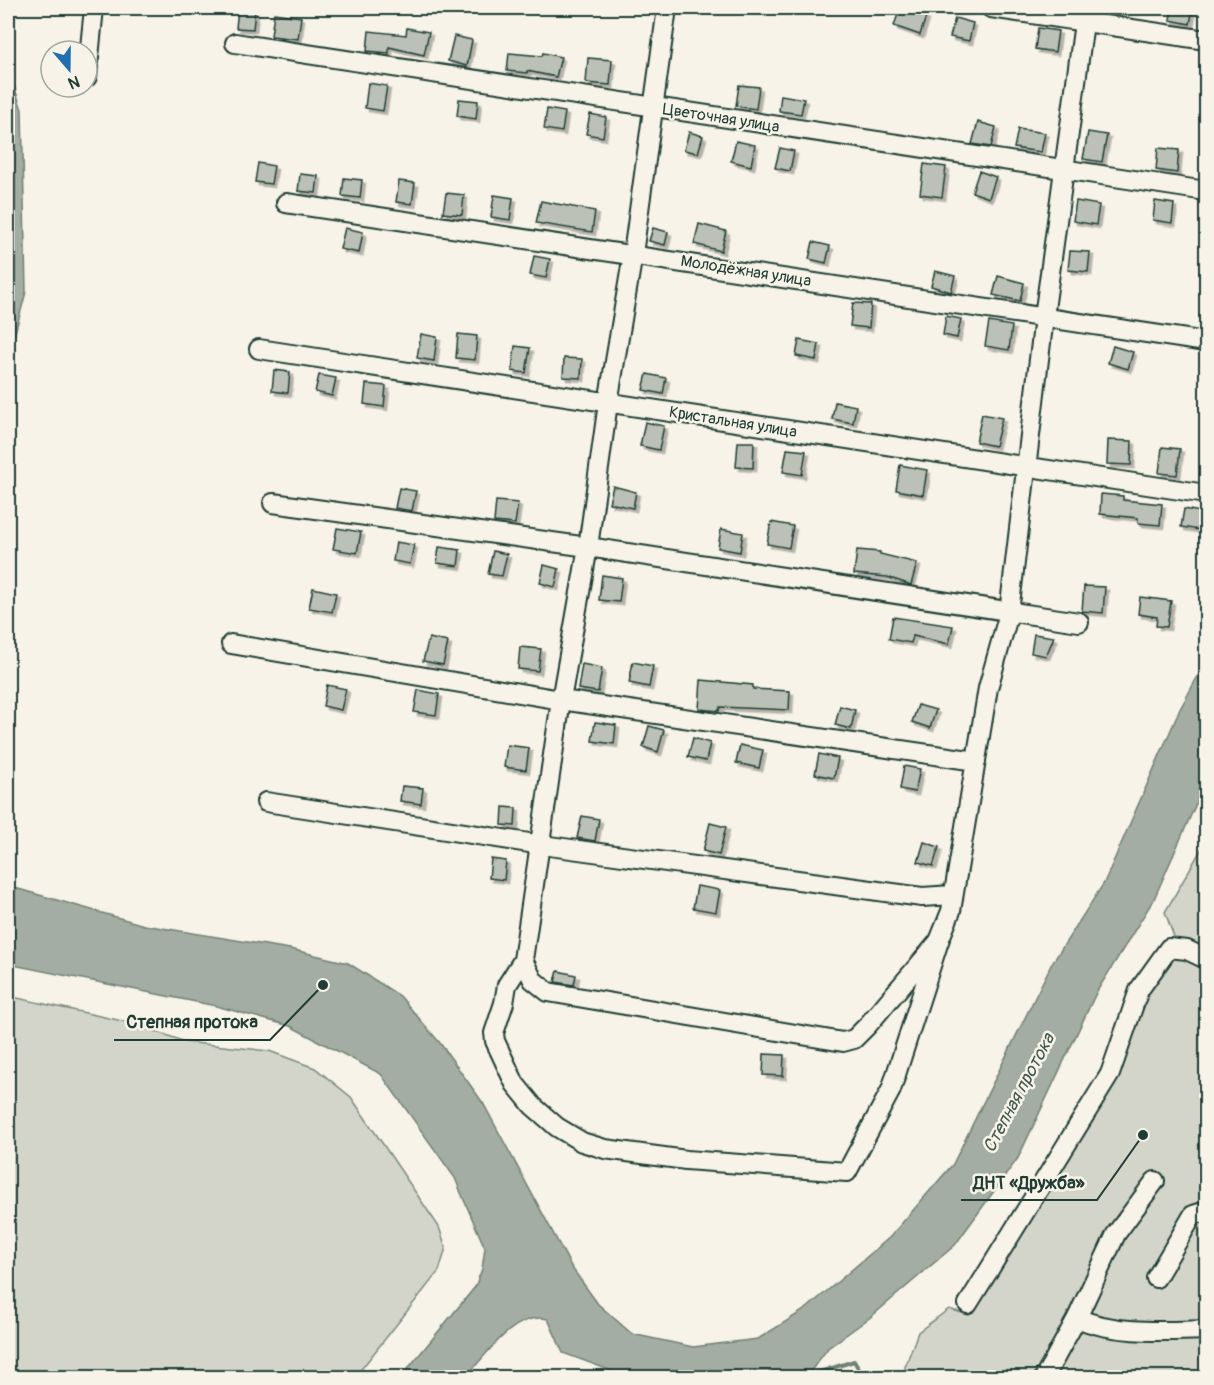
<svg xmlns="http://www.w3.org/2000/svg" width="1214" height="1385" font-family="Pangolin,sans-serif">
<defs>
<filter id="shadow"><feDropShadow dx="3.5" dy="3.5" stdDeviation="0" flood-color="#0004"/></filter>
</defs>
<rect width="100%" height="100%" fill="#f7f3e8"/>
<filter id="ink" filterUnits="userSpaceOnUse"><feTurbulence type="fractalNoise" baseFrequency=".0167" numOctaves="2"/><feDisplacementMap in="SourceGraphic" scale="12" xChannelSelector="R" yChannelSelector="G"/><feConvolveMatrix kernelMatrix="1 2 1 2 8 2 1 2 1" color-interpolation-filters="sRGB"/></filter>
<g filter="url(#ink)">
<g fill="#d3d5ca" stroke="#79897f" stroke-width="1.5">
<path d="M1206,841V1377L906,1378L905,1367L918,1332L949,1309L969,1315L1042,1200L1142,1000L1181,941L1174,937L1165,912Z"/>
<path d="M8,996L136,1024L185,1042L269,1051L315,1068L351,1097L439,1227L446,1248L439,1271L355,1377H8Z"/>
</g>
<g fill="#a4ada3" stroke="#6f8077" stroke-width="1.5">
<path d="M8,68L22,110L26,292L8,359Z"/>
<path d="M1206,661V781L1154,899L1097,991L1018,1158L955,1245L872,1316L828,1348L807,1376L628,1377L563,1353L548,1319C514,1311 486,1355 466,1377H401L475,1287L482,1269L485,1248L464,1200L455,1178L381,1074L290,1026L216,1006L8,964V886L144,925L290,949L348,963L400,996L440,1043L483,1103L572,1268L598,1304L632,1334L693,1347L758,1339L806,1309L890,1237L953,1164L1051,965L1104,883L1180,709Z"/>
</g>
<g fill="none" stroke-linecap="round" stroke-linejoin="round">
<path stroke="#6f8077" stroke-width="4" d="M807,1376L854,1361L864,1378"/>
</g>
<g fill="#bbc1b6" stroke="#1f3d34" stroke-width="1.5" filter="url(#shadow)">
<path d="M900,8L926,17L920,35L894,26Z"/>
<path d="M1172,8H1193L1190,24L1170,20Z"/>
<path d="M238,9L255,11L253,29L236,28Z"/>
<path d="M274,13L301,17L298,39L271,36Z"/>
<path d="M955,18L973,23L969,41L950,37Z"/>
<path d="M407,28L429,32L424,55L389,47V53L367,51L369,31L406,35Z"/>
<path d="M1038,28L1058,31L1055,52L1035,49Z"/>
<path d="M454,36L472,40L467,66L448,61Z"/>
<path d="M509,53L542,56L543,53L561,57L556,77L527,71V73L507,71Z"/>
<path d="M588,58L612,60L610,85L586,83Z"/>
<path d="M368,83L387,86L383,111L365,108Z"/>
<path d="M739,85L759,87L756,109L736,106Z"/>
<path d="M781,95L804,99L801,114L779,111Z"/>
<path d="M459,99L478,101L476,119L457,116Z"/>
<path d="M547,109L565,112L562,132L544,129Z"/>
<path d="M590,114L606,117L603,137L586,134Z"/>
<path d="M978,122L996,127L991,147L972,144Z"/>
<path d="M1018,129L1045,133L1041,152L1014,148Z"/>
<path d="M689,132L703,136L698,153L684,150Z"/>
<path d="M1088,132L1107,135L1102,162L1083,159Z"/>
<path d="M736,141L755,145L751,166L731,161Z"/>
<path d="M780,148L794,151L790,171L775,168Z"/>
<path d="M1158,148L1179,150L1177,173L1156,170Z"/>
<path d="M258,163L274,166L271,184L255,182Z"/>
<path d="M924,164L946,167L942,197L920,194Z"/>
<path d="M979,171L996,177L989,198L972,192Z"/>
<path d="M300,174L318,176L316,193L298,191Z"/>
<path d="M344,178L362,180L360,198L342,196Z"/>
<path d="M399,181L415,183L412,204L396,202Z"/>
<path d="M446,193L464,195L462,215L443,213Z"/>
<path d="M494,195L513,198L510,220L491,217Z"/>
<path d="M541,201L595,211L592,232L536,223Z"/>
<path d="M1076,201L1099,205L1096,225L1073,221Z"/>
<path d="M1155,201L1174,204L1172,223L1153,220Z"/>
<path d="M699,224L726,231L721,251L694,244Z"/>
<path d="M345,228L363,232L359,253L340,249Z"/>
<path d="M653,228L668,232L665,245L649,241Z"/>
<path d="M813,242L830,246L826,263L809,259Z"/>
<path d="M1070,251L1090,252L1088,272L1068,270Z"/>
<path d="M534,256L550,259L546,278L530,275Z"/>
<path d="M935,271L955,276L951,292L931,286Z"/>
<path d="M998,276L1024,283L1020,301L993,295Z"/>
<path d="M853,303L871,304L869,328L850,326Z"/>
<path d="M946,316L961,319L957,338L943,335Z"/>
<path d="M989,322L1012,326L1009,350L985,346Z"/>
<path d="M421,334L437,337L434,361L417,358Z"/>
<path d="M458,334L477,336L475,360L456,358Z"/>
<path d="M799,340L819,344L816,360L796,356Z"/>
<path d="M515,346L530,348L526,373L512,371Z"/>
<path d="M1113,346L1133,352L1128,369L1108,363Z"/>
<path d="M564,358L582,359L581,378L563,377Z"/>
<path d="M274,370L290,372L288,393L272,391Z"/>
<path d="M647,374L666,378L663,394L643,390Z"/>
<path d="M319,375L336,378L332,396L315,392Z"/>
<path d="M366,384L386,386L384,407L364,404Z"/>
<path d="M835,402L856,406L853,423L832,419Z"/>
<path d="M982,414L1002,418L995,446L976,442Z"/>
<path d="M645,422L664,426L659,450L640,446Z"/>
<path d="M1108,440L1132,441L1131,465L1107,464Z"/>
<path d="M738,442H754L753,468L736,467Z"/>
<path d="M1162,447L1180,449L1177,475L1159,473Z"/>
<path d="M787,449L806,451L802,475L783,472Z"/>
<path d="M900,465L927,470L923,495L896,490Z"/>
<path d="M613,486L636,492L633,508L609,503Z"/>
<path d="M399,488L416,491L412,511L395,508Z"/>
<path d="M1101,494L1123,496V500L1162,504L1160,525L1138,523V518L1100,514Z"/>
<path d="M496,501L518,503L515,524L494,522Z"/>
<path d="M1184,509L1201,512L1199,530L1181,527Z"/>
<path d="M771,522L793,526L789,548L767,544Z"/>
<path d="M337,528L361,532L357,553L333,549Z"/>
<path d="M721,529L743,533L740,552L718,548Z"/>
<path d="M396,542L414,545L410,564L393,561Z"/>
<path d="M439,547L460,550L458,566L437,563Z"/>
<path d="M857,550L880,552V554L917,563L911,585L887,577L854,574Z"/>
<path d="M493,551L507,554L502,576L488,574Z"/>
<path d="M544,565L559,569L555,587L540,583Z"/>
<path d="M602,575L622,578L619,602L599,600Z"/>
<path d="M1084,586L1105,587L1103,613L1082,611Z"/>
<path d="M313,588L336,593L332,612L309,608Z"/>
<path d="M1140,597L1171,601L1167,627L1156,626L1157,617L1138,614Z"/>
<path d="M893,617L953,626L949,644L913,636L911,643L889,639Z"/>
<path d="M1034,634L1054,637L1046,656L1031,653Z"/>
<path d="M429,638L448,642L443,665L423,661Z"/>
<path d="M520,647L541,649L538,671L518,669Z"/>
<path d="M633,662L653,666L649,687L629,683Z"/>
<path d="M582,664L602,668L598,692L578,689Z"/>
<path d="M701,680L753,685V689L790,691L789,710L720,707L719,711L699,709Z"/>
<path d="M327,685L346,689L341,710L323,706Z"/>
<path d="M418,690L439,694L436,715L414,712Z"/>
<path d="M918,705L936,710L930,728L912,722Z"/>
<path d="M840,706L855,710L851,729L835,725Z"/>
<path d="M595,722L616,725L614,744L592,741Z"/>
<path d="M649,726L664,730L658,752L643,747Z"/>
<path d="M693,738L710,743L706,761L688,757Z"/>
<path d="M507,745L529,748L526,770L504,767Z"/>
<path d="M740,745L763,750L759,768L736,763Z"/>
<path d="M819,754L838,758L834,778L815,774Z"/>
<path d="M904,766L920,769L915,792L900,789Z"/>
<path d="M402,786L423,788L421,804L400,801Z"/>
<path d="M503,807L516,808L515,826L502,825Z"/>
<path d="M582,816L599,819L595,841L577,838Z"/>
<path d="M710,823L726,827L719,855L703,851Z"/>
<path d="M924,842L939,847L933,866L918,862Z"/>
<path d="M491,859L506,861L504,880L489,878Z"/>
<path d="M697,886L720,890L716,912L693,908Z"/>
<path d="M558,971L576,975L574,985L555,982Z"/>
<path d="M764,1054L784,1055L783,1076L763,1075Z"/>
</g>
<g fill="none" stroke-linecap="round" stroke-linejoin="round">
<defs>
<g id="minor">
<path d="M667,8L633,254L608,403L588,547L561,700L523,960L507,985L504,1003L494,1033L495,1041L515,1084L533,1106L557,1127L582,1142L605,1149L686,1160L847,1172L891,1090L939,941"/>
<path d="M991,8L1206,40"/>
<path d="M235,43L1206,191"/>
<path d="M87,77L94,8"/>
<path d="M286,203L1206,342"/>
<path d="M259,349L1206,494"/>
<path d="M273,503L588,547L1079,622"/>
<path d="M231,644L561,700L976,761"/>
<path d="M266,802L542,845L922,897L953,895"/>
<path d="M523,960L533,980L548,992L843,1042L854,1039L867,1026L939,941L951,911L988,688L1009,613L1044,317L1086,8"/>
<path d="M1156,1278L1193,1215L1206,1211"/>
<path d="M968,1304L1110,1074L1139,990L1169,948L1187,950L1206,959"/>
<path d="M1077,1318C1116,1335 1165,1331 1206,1330"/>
<path d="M1044,1378L1077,1318L1116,1234L1155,1181"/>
</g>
</defs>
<use href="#minor" stroke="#1f3d34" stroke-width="22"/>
<use href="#minor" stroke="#f7f3e8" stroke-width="18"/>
</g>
</g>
<g text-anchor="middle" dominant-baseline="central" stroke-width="5" stroke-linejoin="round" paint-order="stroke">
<g font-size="16" fill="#1f3d34" stroke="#f7f3e8">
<text transform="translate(721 118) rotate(9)">Цветочная улица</text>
<text transform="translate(746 271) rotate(9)">Молодёжная улица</text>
<text transform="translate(733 422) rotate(9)">Кристальная улица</text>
</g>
<g font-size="18" font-style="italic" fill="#405950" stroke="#f7f3e8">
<text transform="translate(1019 1093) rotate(-62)">Степная протока</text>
</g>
</g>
<path fill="none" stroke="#1f3d34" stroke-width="2" d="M323 985L270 1040H114M1143 1135L1097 1200H961"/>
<g fill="#1f3d34" stroke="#f7f3e8" stroke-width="2">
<circle cx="323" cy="985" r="6"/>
<circle cx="1143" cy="1135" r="6"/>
</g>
<g font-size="18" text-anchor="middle" font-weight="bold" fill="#1f3d34" stroke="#f7f3e8" stroke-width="5" stroke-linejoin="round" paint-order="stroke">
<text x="192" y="1028">Степная протока</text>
<text x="1029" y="1189">ДНТ «Дружба»</text>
</g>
<rect width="1214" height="1385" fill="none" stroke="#f7f3e8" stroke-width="30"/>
<rect x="15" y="15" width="1184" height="1355" fill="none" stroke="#1f3d34" stroke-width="2" filter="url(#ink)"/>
<g transform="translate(69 69) rotate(160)"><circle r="28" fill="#f7f3e8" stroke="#a1aaa0" stroke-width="1.5"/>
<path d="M0-4.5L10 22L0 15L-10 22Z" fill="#1f6fb2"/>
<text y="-9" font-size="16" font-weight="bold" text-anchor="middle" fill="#1f3d34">N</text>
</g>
</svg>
